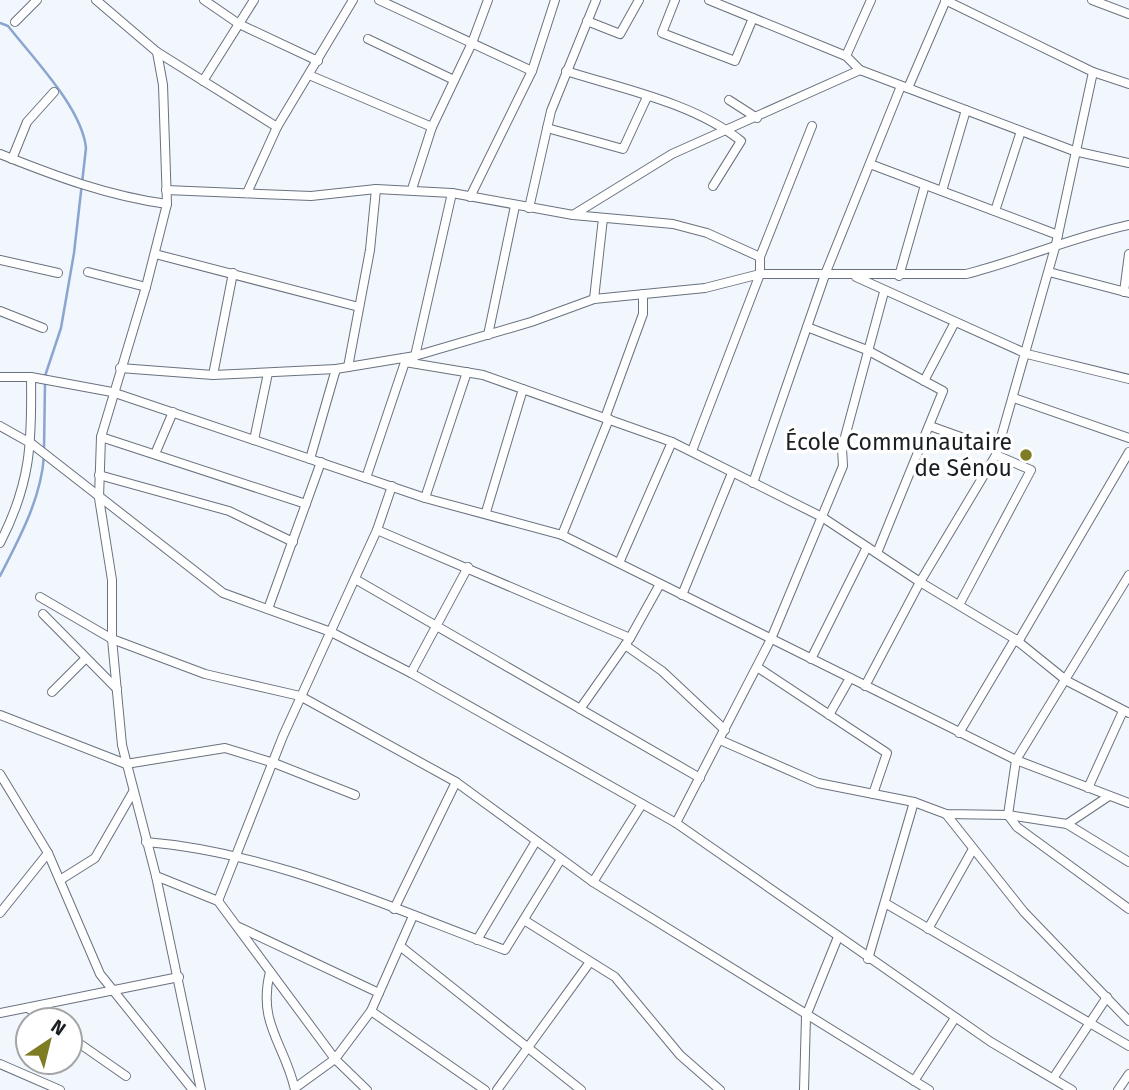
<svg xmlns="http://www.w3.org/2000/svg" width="1129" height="1090" font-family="'Fira Sans',sans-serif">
<rect width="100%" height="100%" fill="#f2f6fd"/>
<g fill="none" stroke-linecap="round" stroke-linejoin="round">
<g stroke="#8aa5cf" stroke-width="2.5">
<path d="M0,23L8,26C33,58 82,108 86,148L74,253L61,328L45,376"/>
<path d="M44,450L45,383"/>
<path d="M0,576C19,539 41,499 44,456"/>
</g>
<defs>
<g id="minor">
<path d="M96,0L157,52L163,85L167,204L146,287L101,437L99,498L112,580V639L122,745L156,876L201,1090"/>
<path d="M204,0L239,24L318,61"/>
<path d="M379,0L532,71"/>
<path d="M675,0L662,33L735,61L753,18"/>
<path d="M709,0L846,56L860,70L1074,151L1129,163"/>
<path d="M945,0L1093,72L1056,244L996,455L920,582L1015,639L1067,681L1129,713"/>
<path d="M1092,0L1129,14"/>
<path d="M587,21L620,34L639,0"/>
<path d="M15,22L37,0"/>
<path d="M368,39L454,80"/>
<path d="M157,52L277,127"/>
<path d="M846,56L871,0"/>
<path d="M566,71C623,89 694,103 741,141L713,186"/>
<path d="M1093,72L1129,84"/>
<path d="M309,75L432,127"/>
<path d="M203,81L254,0"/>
<path d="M908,88L946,0"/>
<path d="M729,100L757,118"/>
<path d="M547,128L623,149L647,97"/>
<path d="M0,154C55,176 108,196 167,204"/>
<path d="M12,159L27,122L54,92"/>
<path d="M870,164L1058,235"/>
<path d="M412,189L432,127L472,43L488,0"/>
<path d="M166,190L311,196L376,189L452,193L573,215L673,224L707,233L760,257"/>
<path d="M942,191L966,110"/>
<path d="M247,193L277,127L353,0"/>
<path d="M470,197L532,71L555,0"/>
<path d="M529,208L551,111L596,0"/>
<path d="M995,211L1021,131"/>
<path d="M573,215L672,154L860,70"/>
<path d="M155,254L359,307"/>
<path d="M0,260L58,273"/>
<path d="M88,272L146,287"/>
<path d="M1049,272L1129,293"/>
<path d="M899,276L925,185"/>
<path d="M856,277L1027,354L1129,379"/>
<path d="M1124,292L1129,254"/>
<path d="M594,299L603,218"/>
<path d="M0,311L43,328"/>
<path d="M807,327L867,350L943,391L877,553"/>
<path d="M488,335L515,206"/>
<path d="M415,356L452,193"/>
<path d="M403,358L405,362L483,375L672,442L822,517L920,582L865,686"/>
<path d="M348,367L370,250L376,189"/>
<path d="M120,368L213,375L336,369L415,356L531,322L594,299L705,288L760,274H966C1021,260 1073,237 1129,225"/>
<path d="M213,375L233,273"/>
<path d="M0,377H31L112,392L425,498L562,535L1016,760L1129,803"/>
<path d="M924,381L954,324"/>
<path d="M1014,398L1129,438"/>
<path d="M605,418L643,314V294"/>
<path d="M0,426L32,444L223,593L331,632L411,673L676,823L991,1042L1072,1090"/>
<path d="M930,426L997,450"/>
<path d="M101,437L306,504"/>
<path d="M254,440L268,373"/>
<path d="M692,451L760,274V257L812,126"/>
<path d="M155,454L173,412"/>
<path d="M310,459L336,369"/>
<path d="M99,475L229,511L293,542"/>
<path d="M366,478L405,362"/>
<path d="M753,483L826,272L901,86"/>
<path d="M425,498L467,372"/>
<path d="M486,512L523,389"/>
<path d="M377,530L630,638"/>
<path d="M562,535L609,419"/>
<path d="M0,543C31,483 32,442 31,377"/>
<path d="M619,563L672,442"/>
<path d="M1129,575L1016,760L1008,815L1017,827L1129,909"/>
<path d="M355,579L700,778"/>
<path d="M682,595L732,473"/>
<path d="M40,597L112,639L205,674L300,696L456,782L593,882L929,1090"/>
<path d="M959,605L1031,470L996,455"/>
<path d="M268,609L321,462"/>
<path d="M43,614L117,689"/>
<path d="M1018,642L1129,452"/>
<path d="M625,645L662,671L725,730"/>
<path d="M811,659L867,547"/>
<path d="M757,667L887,753L873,794"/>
<path d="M411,673L468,567"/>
<path d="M52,692L86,658"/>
<path d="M580,709L630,638L660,584"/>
<path d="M0,715L126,764L225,748L274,763L355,795"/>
<path d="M829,715L850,678"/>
<path d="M959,733L1015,639"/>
<path d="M720,740L818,783L914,802L946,814L1008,815L1067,824L1129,862"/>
<path d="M0,774L48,853L100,974L193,1090"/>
<path d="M1088,788L1123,711"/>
<path d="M946,814L1024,912L1129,1021"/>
<path d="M676,823L771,639L843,466L842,448L884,292"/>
<path d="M1067,824L1109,796"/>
<path d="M146,842C270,852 389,907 505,950L561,859"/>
<path d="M156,876L218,901L335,1059L367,1090"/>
<path d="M60,880L95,858L133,792"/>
<path d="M593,882L642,804"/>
<path d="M218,901L283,736L377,530L392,486"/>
<path d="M885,903L1129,1046"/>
<path d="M394,909L456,782"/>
<path d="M0,913L48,853"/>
<path d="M524,920L615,977L680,1055L720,1090"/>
<path d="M239,927L379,993"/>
<path d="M928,929L973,849"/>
<path d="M477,940L536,841"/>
<path d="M400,946L581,1090"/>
<path d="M868,959L914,802"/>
<path d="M270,972C257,1024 285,1044 295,1090"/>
<path d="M28,1008L45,1020"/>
<path d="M371,1011L485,1090"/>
<path d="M0,1013L179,977"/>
<path d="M70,1037L126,1076"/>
<path d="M0,1064L60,1090"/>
<path d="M1054,1077L1107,997"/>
<path d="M914,1081L955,1018"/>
<path d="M295,1088L335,1059L371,1011L413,916"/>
<path d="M497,1090L590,962"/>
<path d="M804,1090L806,1016L838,937"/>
<path d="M1118,1090L1129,1074"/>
</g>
</defs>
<use href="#minor" stroke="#69727f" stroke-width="10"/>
<use href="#minor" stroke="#fff" stroke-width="8"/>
</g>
<circle fill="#7e7d24" stroke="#fff" stroke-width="2.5" cx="1026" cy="455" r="7"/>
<g text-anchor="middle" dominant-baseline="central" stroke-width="7" stroke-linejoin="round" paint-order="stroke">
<g font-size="23" fill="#1b1f24" stroke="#fff" text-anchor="end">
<text x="1012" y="442">École Communautaire<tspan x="1012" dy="26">de Sénou</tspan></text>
</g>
</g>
<g transform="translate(49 1041) rotate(35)"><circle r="33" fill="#ffffff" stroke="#a4a5a7" stroke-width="2"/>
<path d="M0-5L12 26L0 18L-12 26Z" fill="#7e7d24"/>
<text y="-10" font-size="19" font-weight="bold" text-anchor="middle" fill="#1b1f24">N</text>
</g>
</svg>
